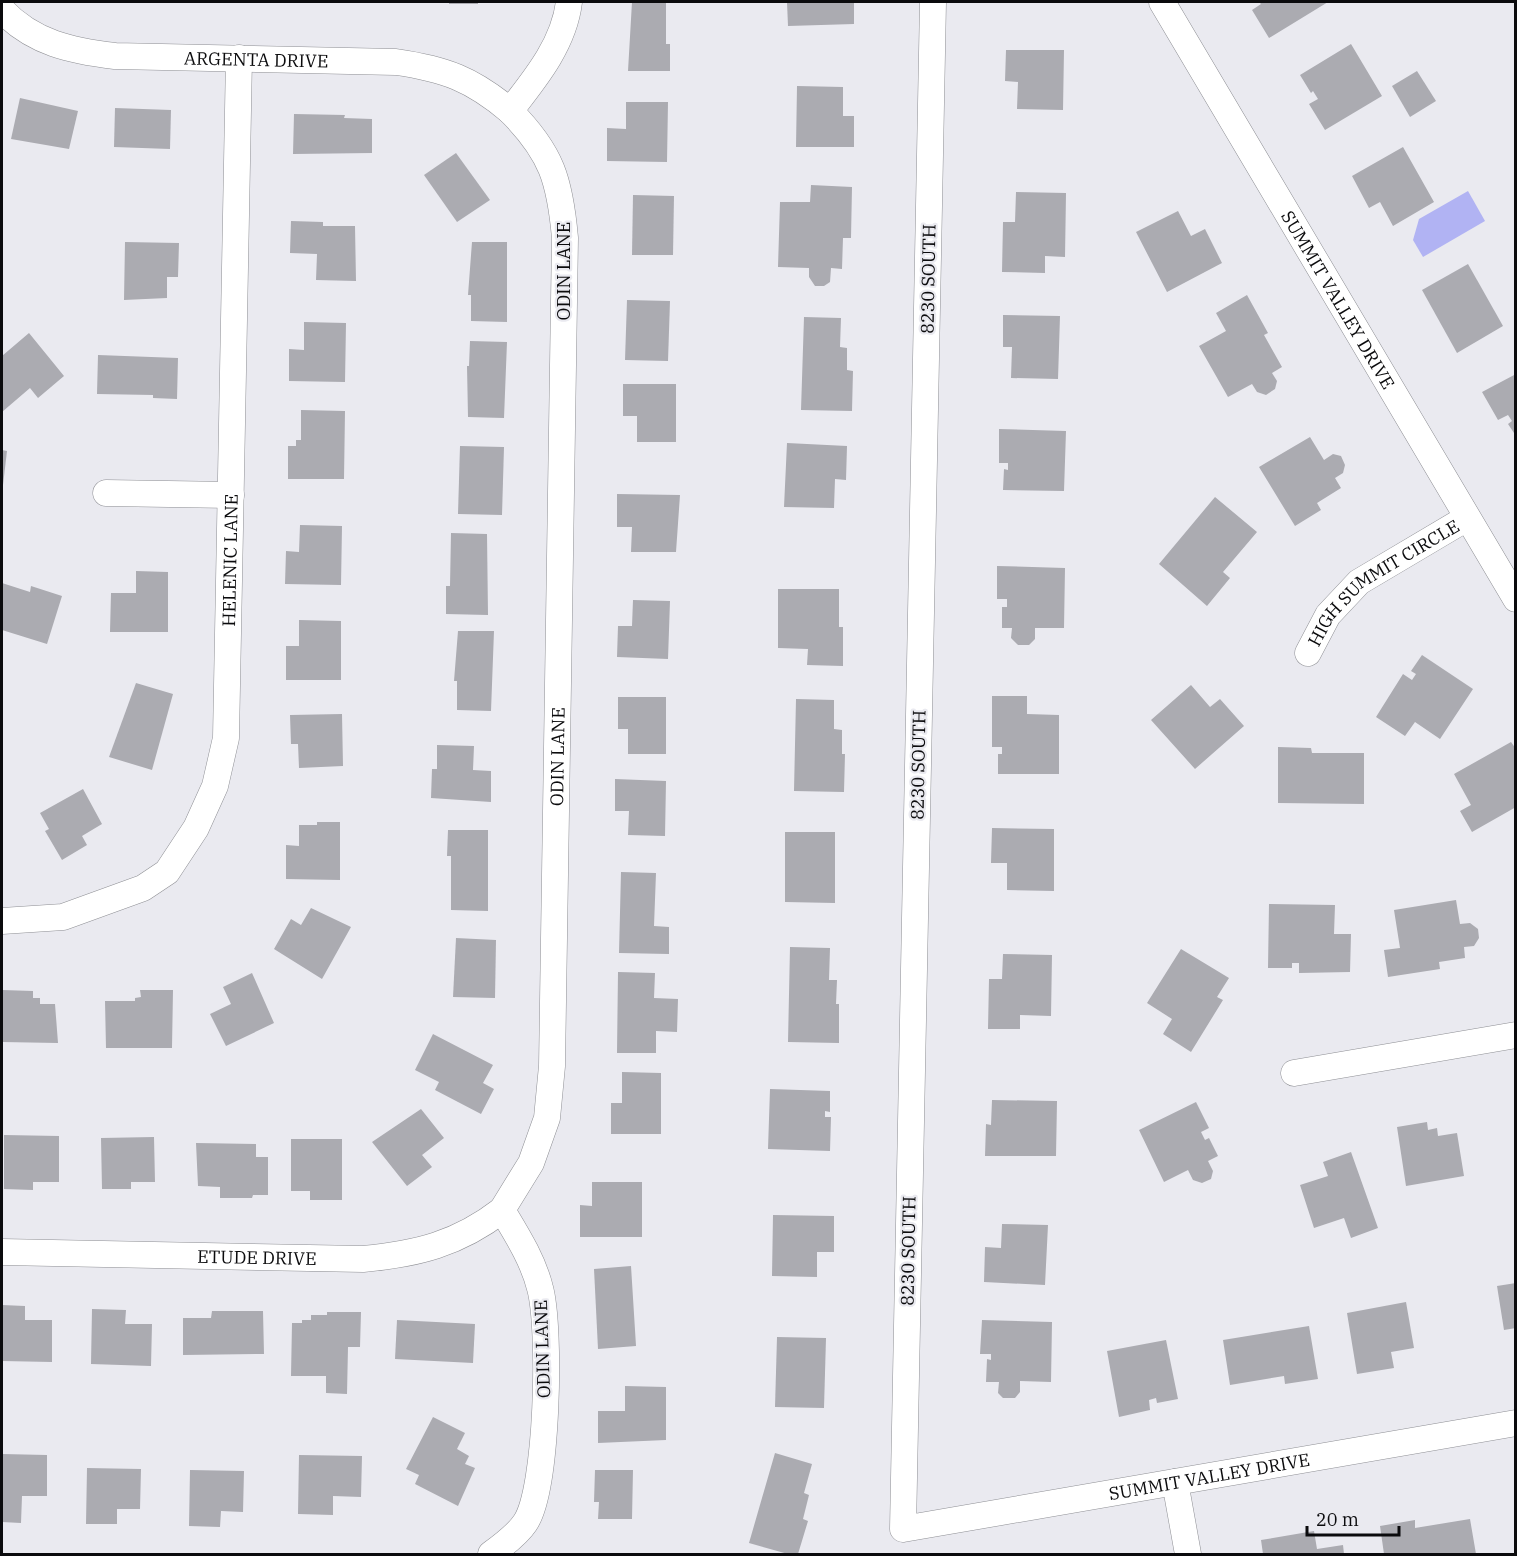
<svg xmlns="http://www.w3.org/2000/svg" width="1517" height="1556" font-family="'IBM Plex Serif',serif">
<rect width="100%" height="100%" fill="#eaeaf0"/>
<path fill="#b1b3f3" d="M1468,191L1485,221L1423,257L1413,240L1419,219Z"/>
<g fill="#ababb1">
<rect x="449" y="2" width="29" height="2"/>
<path d="M632,2H666V44H670V71H628Z"/>
<path d="M787,2H854V24L788,26Z"/>
<path d="M1259,2H1328L1269,38L1252,10L1261,4Z"/>
<path d="M1351,44L1382,96L1325,130L1309,104L1318,99L1313,91L1311,93L1300,75Z"/>
<path d="M1006,50H1064L1063,110L1017,109L1018,82L1005,81Z"/>
<path d="M1417,71L1436,101L1410,117L1392,86Z"/>
<path d="M797,86L843,87V116H854V147H796Z"/>
<path d="M20,98L78,111L69,149L11,139Z"/>
<path d="M626,102H668L667,162L607,161V128L626,129Z"/>
<path d="M115,108L171,110L170,149L114,147Z"/>
<path d="M294,114L345,115L344,118L372,119V153L293,154Z"/>
<path d="M1403,147L1434,202L1393,226L1380,202L1369,208L1352,176Z"/>
<path d="M456,153L490,200L457,222L424,175Z"/>
<path d="M811,185L852,187L851,238H843L842,269L831,268L830,282L824,286H815L809,277V268L778,267L780,202H810Z"/>
<path d="M1016,192L1066,193L1065,257L1045,256V273L1002,272L1003,222H1015Z"/>
<path d="M633,195L674,196L673,255H632Z"/>
<path d="M1178,211L1191,236L1205,229L1222,263L1167,292L1136,232Z"/>
<path d="M291,221L323,222V226H355L356,281L316,280L317,254L290,253Z"/>
<path d="M125,242L179,243L178,277H167V298L124,300Z"/>
<path d="M472,242H507V322L471,321V295H468Z"/>
<path d="M1468,264L1503,326L1457,353L1422,290Z"/>
<path d="M1247,295L1268,333L1264,335L1282,367L1272,373L1277,381L1275,389L1266,395L1257,392L1252,384L1228,397L1199,346L1226,331L1216,313Z"/>
<path d="M627,300L670,301L668,361L625,360Z"/>
<path d="M1003,315L1060,316L1058,379L1011,378L1012,347H1003Z"/>
<path d="M804,317L841,318L840,347L847,348V370L853,371L852,411L801,410Z"/>
<path d="M304,322L346,323L345,382L289,381V349L304,350Z"/>
<path d="M29,333L64,376L38,398L30,388L2,412V356Z"/>
<path d="M470,341L507,342L504,418L468,417L467,366H469Z"/>
<path d="M98,355L178,358L177,399L153,398V395L97,394Z"/>
<path d="M1516,374V436L1508,424L1512,421L1508,415L1498,420L1482,392Z"/>
<path d="M623,384H676V442H637V416H623Z"/>
<path d="M301,410L345,411L344,479H288V446H296V440H301Z"/>
<path d="M999,429L1066,431L1064,491L1003,490L1004,469L1008,470V463H999Z"/>
<path d="M1310,437L1324,460L1333,454L1341,456L1345,465L1343,473L1335,478L1341,488L1317,503L1321,510L1295,526L1259,467Z"/>
<path d="M787,443L847,446L846,480L835,479L834,508L784,507Z"/>
<path d="M460,446L504,447L502,515L458,514Z"/>
<path d="M2,450L7,451L3,485H2Z"/>
<path d="M617,494L680,495L676,552H631L632,527H617Z"/>
<path d="M1215,497L1257,532L1223,572L1230,578L1207,606L1159,564Z"/>
<path d="M300,525L342,526L341,585L285,584L286,551L299,552Z"/>
<path d="M451,533L487,534L488,615L446,614V586H450Z"/>
<path d="M997,566L1065,568L1064,628H1035V639L1029,645H1018L1011,638L1012,628H1002V607H1007V599H997Z"/>
<path d="M136,571L168,572V632H110L111,593H136Z"/>
<path d="M2,583L30,592L31,586L62,596L47,644L2,630Z"/>
<path d="M778,589H839V627H843V666L807,665L808,649L778,648Z"/>
<path d="M633,600L670,601L668,659L617,657L618,626H632Z"/>
<path d="M299,620L341,621V680H286V646H299Z"/>
<path d="M458,631H494L491,711L457,710V681H454Z"/>
<path d="M1422,655L1473,689L1440,739L1415,722L1405,736L1376,717L1403,674L1412,680L1416,674L1411,671Z"/>
<path d="M136,683L173,694L152,770L109,757Z"/>
<path d="M1191,685L1210,707L1220,699L1244,726L1195,769L1151,720Z"/>
<path d="M992,696H1027V714L1059,715V774H998V754H1002V747H992Z"/>
<path d="M618,697H666V754H628V729H618Z"/>
<path d="M796,699L834,700V729L842,730V754H845L844,792L794,791Z"/>
<path d="M342,714L343,766L299,768L298,744H291L290,715Z"/>
<path d="M1511,742L1516,749V807L1472,832L1460,811L1471,805L1454,774Z"/>
<path d="M437,745L474,746L473,770L491,771V802L431,798L432,769H437Z"/>
<path d="M1278,747L1311,748L1312,753H1364V804L1278,803Z"/>
<path d="M615,779L666,781L665,836L628,835L629,811H615Z"/>
<path d="M83,789L102,824L82,836L87,845L62,860L45,831L49,829L40,813Z"/>
<path d="M317,822H340V880L286,879V845L299,846V825H317Z"/>
<path d="M992,828L1054,829V891L1007,890V863H991Z"/>
<path d="M448,830H488V911L451,910V856H447Z"/>
<path d="M785,832H835V903L785,902Z"/>
<path d="M621,872L656,873L654,926L669,927V954L619,953Z"/>
<path d="M1456,900L1460,924L1470,923L1478,929L1479,938L1474,946L1464,947L1465,958L1439,962L1440,969L1388,977L1384,950L1400,948L1394,910Z"/>
<path d="M1269,904L1335,905L1334,934H1351L1350,972L1299,973V963H1292V968H1268Z"/>
<path d="M311,908L351,927L322,979L274,949L291,919L301,925Z"/>
<path d="M456,938L496,940L495,998L453,997Z"/>
<path d="M790,947L830,948L829,980H837L836,1004H839V1043L788,1042Z"/>
<path d="M1181,949L1229,978L1217,997L1223,1000L1191,1052L1163,1034L1172,1019L1147,1003Z"/>
<path d="M1003,954L1052,955L1051,1016L1020,1015V1029H988L989,979H1002Z"/>
<path d="M618,972L655,973L654,998L678,999L677,1032L656,1031V1053H617Z"/>
<path d="M252,973L274,1023L226,1046L210,1014L231,1004L223,987Z"/>
<path d="M2,990L33,991V998H40V1004H55L58,1043L2,1042Z"/>
<path d="M140,990H173L172,1048H106L105,1001H135V998L141,997Z"/>
<path d="M433,1034L493,1065L483,1083L494,1089L481,1114L435,1090L439,1082L415,1070Z"/>
<path d="M622,1072L661,1073V1134H611V1103H622Z"/>
<path d="M770,1089L830,1091V1112L825,1111V1117H831L830,1151L768,1149Z"/>
<path d="M992,1100L1057,1101L1056,1156H985L986,1124L991,1125Z"/>
<path d="M1196,1102L1209,1128L1201,1132L1205,1140L1209,1138L1218,1156L1208,1161L1213,1171L1211,1179L1202,1183L1193,1180L1188,1170L1164,1182L1139,1130Z"/>
<path d="M421,1109L444,1138L422,1155L432,1167L407,1186L372,1142Z"/>
<path d="M1427,1122L1428,1130L1437,1128L1438,1136L1457,1133L1464,1176L1406,1186L1397,1127Z"/>
<path d="M4,1135L59,1136V1182H33V1190L4,1189Z"/>
<path d="M154,1137L155,1182H131V1189H102L101,1138Z"/>
<path d="M291,1139H342V1200H310V1191H291Z"/>
<path d="M196,1143L256,1144V1157H268V1195H253L252,1198H220V1187L198,1186Z"/>
<path d="M1351,1152L1378,1228L1351,1238L1344,1218L1314,1228L1300,1185L1328,1176L1323,1162Z"/>
<path d="M592,1182H642V1237H580V1205L592,1206Z"/>
<path d="M773,1215L834,1216V1252H817V1277L772,1276Z"/>
<path d="M1002,1224L1048,1225L1045,1285L984,1282L985,1247L1001,1248Z"/>
<path d="M631,1266L636,1346L598,1349L594,1269Z"/>
<path d="M1516,1283V1328L1504,1330L1497,1286Z"/>
<path d="M1406,1302L1414,1348L1391,1352L1394,1368L1357,1374L1347,1313Z"/>
<path d="M2,1305L25,1306V1320H52V1362L2,1361Z"/>
<path d="M92,1309L126,1310L125,1324H152L151,1366L91,1364Z"/>
<path d="M212,1311H263L264,1354L183,1355V1318H211Z"/>
<path d="M327,1312H361L360,1347H348L347,1394L326,1393V1376H291L292,1323H302V1320H311V1315H327Z"/>
<path d="M397,1320L475,1324L473,1363L395,1359Z"/>
<path d="M982,1320L1052,1322L1051,1382L1020,1381V1392L1015,1398H1003L998,1393L999,1382H986L987,1359L991,1360V1354H980Z"/>
<path d="M1309,1326L1318,1379L1285,1384L1284,1376L1230,1385L1223,1340Z"/>
<path d="M777,1337L826,1338L824,1408L775,1407Z"/>
<path d="M1166,1340L1178,1399L1157,1403L1156,1398L1149,1400L1150,1410L1119,1417L1107,1351Z"/>
<path d="M625,1386L666,1387V1440L598,1443V1411H625Z"/>
<path d="M433,1417L465,1433L457,1449L469,1456L465,1464L475,1468L458,1506L415,1484L419,1475L406,1469Z"/>
<path d="M775,1453L812,1464L804,1493L809,1495L803,1519L808,1521L798,1554H788L749,1543Z"/>
<path d="M2,1454L47,1455V1496H22L21,1523L2,1522Z"/>
<path d="M299,1455L362,1456L361,1497L333,1496V1515L298,1514Z"/>
<path d="M87,1468L141,1469L140,1509H117V1524H86Z"/>
<path d="M190,1470L244,1471L243,1512L221,1511L220,1527L189,1526Z"/>
<path d="M595,1470H633L632,1519H598L599,1502H594Z"/>
<path d="M1470,1519L1476,1554H1384L1380,1526L1415,1520V1528Z"/>
<path d="M1314,1531L1317,1549L1343,1545L1344,1554H1263L1261,1540Z"/>
</g>
<g fill="none" stroke-linecap="round" stroke-linejoin="round">
<defs>
<g id="minor">
<path id="s1" d="M933,2L903,1529L1516,1423"/>
<path id="s2" d="M1162,2L1516,599"/>
<path id="s3" d="M2,10C33,43 72,51 115,56L396,62C445,69 472,79 510,111"/>
<path d="M106,493L231,495"/>
<path id="s4" d="M1308,653L1328,615L1359,582L1467,518"/>
<path id="s5" d="M2,921L63,917L143,888L167,872L196,828L215,786L226,738L239,58"/>
<path d="M1294,1073L1516,1035"/>
<path id="s6" d="M2,1252L363,1259C417,1254 458,1244 502,1210"/>
<path d="M1175,1482L1188,1554"/>
<path id="s7" d="M491,1554C502,1546 517,1535 525,1523C548,1490 551,1328 540,1288C533,1260 517,1235 502,1210L531,1163L547,1118L552,1066L565,238C560,181 552,153 510,111C535,79 564,44 569,2"/>
</g>
</defs>
<use href="#minor" stroke="#8e8f94" stroke-width="27"/>
<use href="#minor" stroke="#fff" stroke-width="26"/>
</g>
<g text-anchor="middle" dominant-baseline="central" stroke-width="4.5" stroke-linejoin="round" paint-order="stroke">
<g font-size="18" fill="#0b0b0d" stroke="#eaeaf0">
<text stroke="none"><textPath href="#s3" startOffset="266">ARGENTA DRIVE</textPath></text>
<text transform="translate(563 271) rotate(-90)">ODIN LANE</text>
<text transform="translate(928 279) rotate(-89)">8230 SOUTH</text>
<text stroke="none"><textPath href="#s2" startOffset="346">SUMMIT VALLEY DRIVE</textPath></text>
<text stroke="none"><textPath href="#s5" startOffset="501">HELENIC LANE</textPath></text>
<text stroke="none"><textPath href="#s4" startOffset="106">HIGH SUMMIT CIRCLE</textPath></text>
<text stroke="none"><textPath href="#s7" startOffset="836">ODIN LANE</textPath></text>
<text transform="translate(918 765) rotate(-89)">8230 SOUTH</text>
<text transform="translate(908 1251) rotate(-89)">8230 SOUTH</text>
<text stroke="none"><textPath href="#s6" startOffset="255">ETUDE DRIVE</textPath></text>
<text transform="translate(542 1349) rotate(-92)">ODIN LANE</text>
<text stroke="none"><textPath href="#s1" startOffset="1838">SUMMIT VALLEY DRIVE</textPath></text>
</g>
</g>
<rect width="1517" height="1556" fill="none" stroke="#0b0b0d" stroke-width="6"/>
<path d="M1307 1526v9h92v-9" fill="none" stroke="#0b0b0d" stroke-width="3"/>
<text x="1316" y="1526" font-size="18" fill="#0b0b0d" stroke="#eaeaf0" stroke-width="4.5" paint-order="stroke">20 m</text>
</svg>
